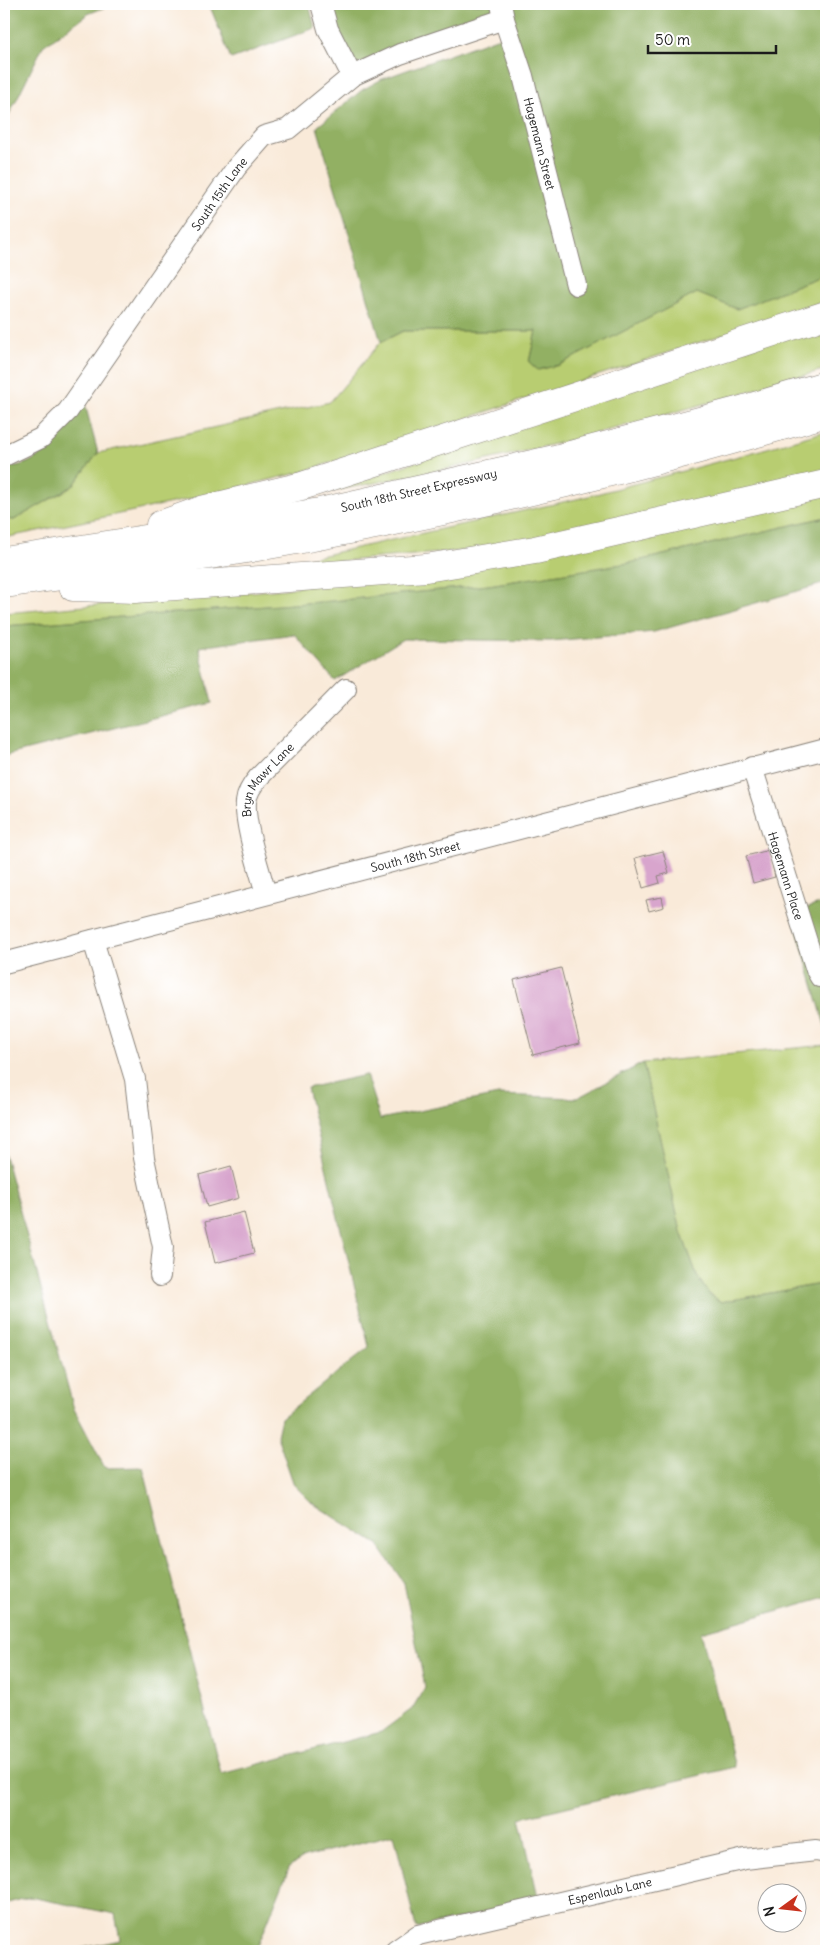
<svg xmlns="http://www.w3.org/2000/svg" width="830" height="1955" font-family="Delius,sans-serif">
<rect width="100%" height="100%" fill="#fff"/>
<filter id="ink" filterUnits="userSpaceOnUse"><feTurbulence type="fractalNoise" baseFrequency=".02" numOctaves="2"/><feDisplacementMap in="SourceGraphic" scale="10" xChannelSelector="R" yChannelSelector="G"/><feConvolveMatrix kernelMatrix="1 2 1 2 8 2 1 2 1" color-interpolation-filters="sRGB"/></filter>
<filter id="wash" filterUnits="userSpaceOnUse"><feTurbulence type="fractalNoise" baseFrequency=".0096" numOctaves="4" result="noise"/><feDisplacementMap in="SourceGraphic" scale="20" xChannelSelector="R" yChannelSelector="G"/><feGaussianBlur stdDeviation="1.12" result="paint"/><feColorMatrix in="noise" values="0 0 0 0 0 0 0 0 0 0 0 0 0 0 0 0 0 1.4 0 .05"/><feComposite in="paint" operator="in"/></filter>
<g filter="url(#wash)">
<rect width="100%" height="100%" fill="#f9ead9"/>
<g fill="#b8cd71" stroke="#6a7446">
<path d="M826,274V301L302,472L191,499L4,538V519L14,520L73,486L98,453L330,402L381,342L403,331H536L529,362L538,370L559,365L697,293L737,309Z"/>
<path d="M826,322V369C712,402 598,435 483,461C431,473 378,482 327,492Z"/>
<path d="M826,431V475L509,547L270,567L581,498L743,455Z"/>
<path d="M826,495V517L629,563L489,585L333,601L4,626V613L285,589Z"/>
<path d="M826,1045V1283L721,1302L709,1294L698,1278L681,1232L643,1063Z"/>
</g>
<g fill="#92b063" stroke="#576640">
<path d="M4,4H113L88,14L43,46L4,125Z"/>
<path d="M209,4H309L315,28L231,59Z"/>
<path d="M330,4H494L491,18L355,69L334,22Z"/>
<path d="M510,4H826V274L737,309L697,293L559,365L538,370L529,362L536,331H403L381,342L317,127L362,90L382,79L516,31Z"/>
<path d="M85,404L98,453L73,486L14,520L4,519V465C37,474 67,426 85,404Z"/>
<path d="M826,517V583L654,632L551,641L403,639L335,681L294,634L199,647L212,703L4,756V626L333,601L489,585L629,563Z"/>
<path d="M826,902V1029L793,916L804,909Z"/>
<path d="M643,1063L681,1232L698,1278L709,1294L721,1302L826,1283V1597L701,1632L735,1767L520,1818L539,1901L416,1928L394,1834L305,1857L290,1866L256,1951H69L120,1940L115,1914L30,1897L4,1904V1152L74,1409L105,1468L143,1467L221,1774L381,1732L412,1709L425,1687L404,1583L377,1544L312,1503L294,1485L277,1436L281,1418L369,1347L307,1088L366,1075L380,1119L498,1095L577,1098Z"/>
</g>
<g id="blocks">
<g fill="#d8a5cd">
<path d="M769,850L775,877L753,883L746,856Z"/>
<path d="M663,851L669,873L658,876L660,883L643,888L635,858Z"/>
<path d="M662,897L664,907L649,911L646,900Z"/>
<path d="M561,968L580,1043L533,1055L514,980Z"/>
<path d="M231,1166L239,1198L207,1207L199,1175Z"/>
<path d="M244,1212L254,1253L215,1263L205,1222Z"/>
</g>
</g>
</g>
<g filter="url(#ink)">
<use href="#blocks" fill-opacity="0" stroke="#8a837a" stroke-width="1"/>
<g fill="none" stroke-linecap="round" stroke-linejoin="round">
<defs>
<g id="minor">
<path d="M321,4L328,29L352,76"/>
<path id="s1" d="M501,4L504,19L523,76L576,285"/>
<path id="s2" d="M4,456L41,438L68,411L236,168L264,136L288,129L352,76L400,54L504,19"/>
<path id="s3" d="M752,767L816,970L820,977L826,976"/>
<path id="s4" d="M266,894C260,871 244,825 246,802C247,793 252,785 258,778L346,689"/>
<path d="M93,940L135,1079L144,1158L163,1247L160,1276"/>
<path id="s5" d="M4,963L826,749"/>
<path id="s6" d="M395,1951L418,1935L745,1859L816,1851L826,1853"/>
</g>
<g id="highway">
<path d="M160,525L205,509L302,486L826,315"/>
<path id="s7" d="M4,561L320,512L555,459L745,409L826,385"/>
<path d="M4,584C84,572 166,563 246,549C442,515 636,470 826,413"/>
<path d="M73,587L135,589L426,568L535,550L826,484"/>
</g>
</defs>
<use href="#minor" stroke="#8a837a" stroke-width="22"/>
<use href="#highway" stroke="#8a837a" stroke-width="29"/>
<use href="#minor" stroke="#fff" stroke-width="20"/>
<use href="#highway" stroke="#fff" stroke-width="28"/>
</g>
</g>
<g text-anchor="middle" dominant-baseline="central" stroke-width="5" stroke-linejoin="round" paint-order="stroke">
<g font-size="12" fill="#1c1c1c" stroke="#fff">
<text stroke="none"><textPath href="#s1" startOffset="145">Hagemann Street</textPath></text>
<text stroke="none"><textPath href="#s2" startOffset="344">South 15th Lane</textPath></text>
<text stroke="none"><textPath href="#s7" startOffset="421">South 18th Street Expressway</textPath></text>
<text stroke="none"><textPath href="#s4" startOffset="124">Bryn Mawr Lane</textPath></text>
<text stroke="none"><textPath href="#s5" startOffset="425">South 18th Street</textPath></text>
<text stroke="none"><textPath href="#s3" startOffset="114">Hagemann Place</textPath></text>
<text stroke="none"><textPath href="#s6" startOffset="225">Espenlaub Lane</textPath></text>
</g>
</g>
<rect width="830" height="1955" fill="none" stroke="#fff" stroke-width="20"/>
<g transform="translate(782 1908) rotate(255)"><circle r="24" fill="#ffffff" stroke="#a4a4a4"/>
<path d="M0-4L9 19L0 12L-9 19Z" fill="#c8321e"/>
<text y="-8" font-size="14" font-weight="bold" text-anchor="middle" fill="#1c1c1c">N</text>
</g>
<path d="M648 45v8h128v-8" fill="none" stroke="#1c1c1c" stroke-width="2.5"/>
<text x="655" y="45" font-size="15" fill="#1c1c1c" stroke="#ffffff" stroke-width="4" paint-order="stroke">50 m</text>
</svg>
